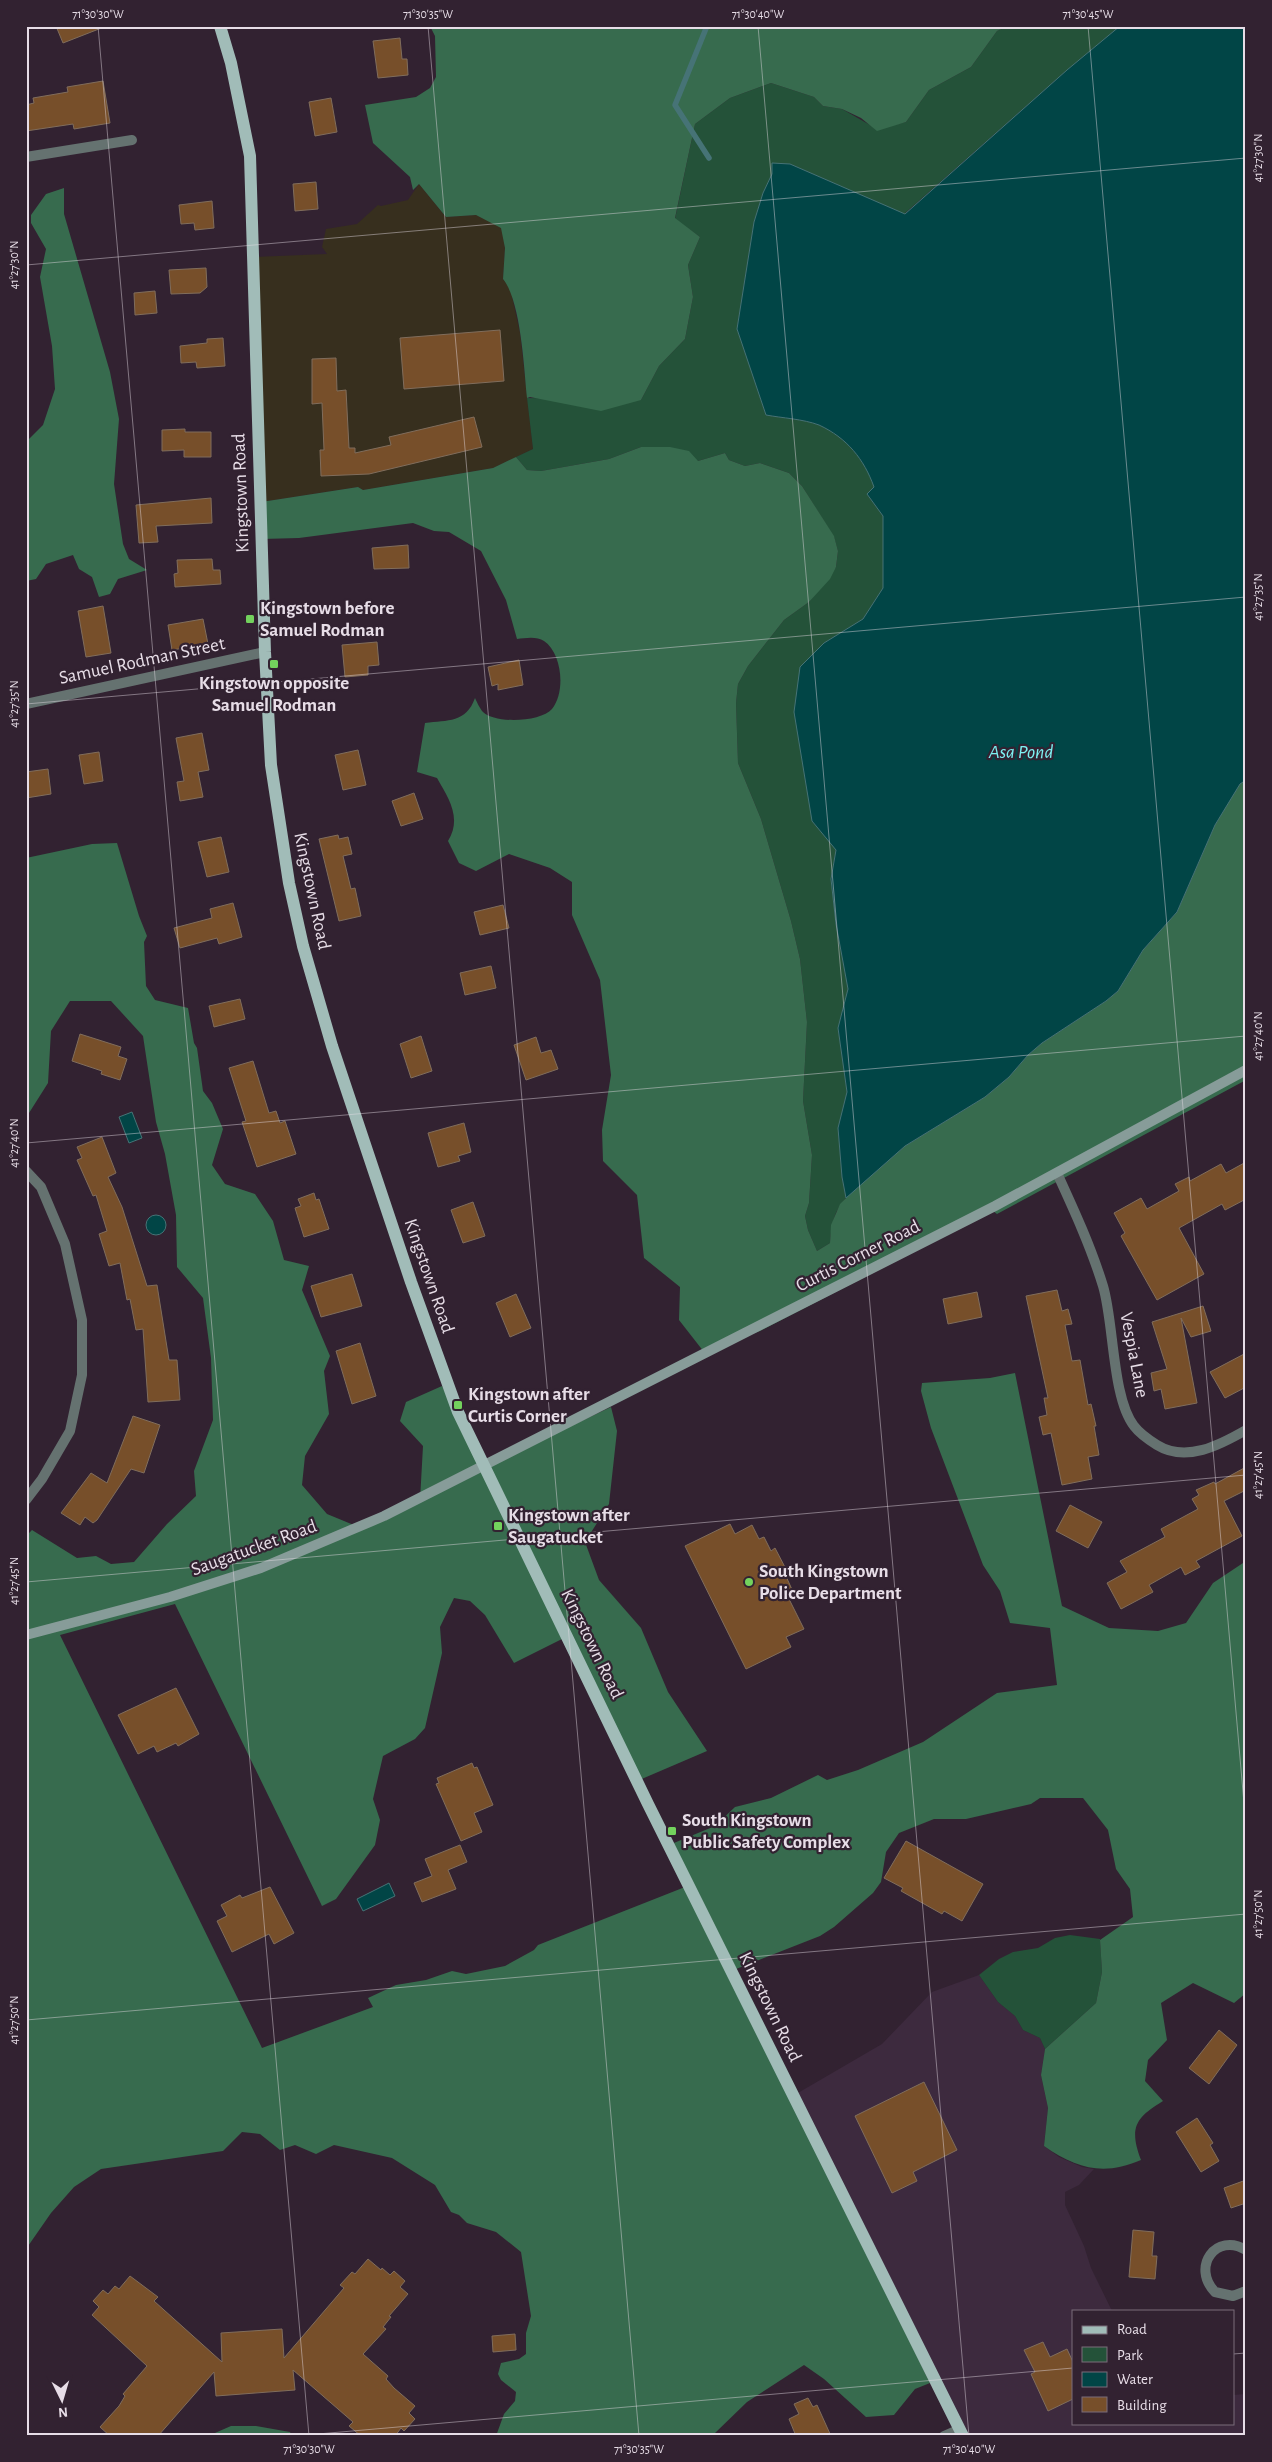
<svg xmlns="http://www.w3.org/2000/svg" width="1272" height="2462" font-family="'Alegreya Sans',sans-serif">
<rect width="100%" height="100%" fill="#322231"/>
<path fill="#3d2a3e" d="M979,1975L998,2002L1015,2016L1023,2030L1040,2038L1045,2049L1041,2075L1048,2108L1044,2146L1059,2157L1082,2167L1094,2169L1079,2185L1065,2192V2205L1084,2246L1091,2268L1112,2311H1073V2423H1233V2395L1246,2394V2436H956L791,2097L882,2044L932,1992Z"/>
<path fill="#372f1e" d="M419,184L446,217L476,215L502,227L505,248L503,279L510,287L520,333L533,449L493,468L363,490L358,487L261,502L251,257L327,254L322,247L326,229L357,224L378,205L381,206L408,200Z"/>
<g fill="#245239">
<path d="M1008,26H1120L1067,70L904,214L790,164H772V174L763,193L754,222L737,329L766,415C782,418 803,419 819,425C847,438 864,459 875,487L867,494L883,516V588L863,619L824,643L812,821L836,849L831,879L836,924L848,989L838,1028L847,1092L838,1128L842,1177L846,1198C834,1210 831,1226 830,1243L817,1251L808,1230L805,1216L809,1203L812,1155L803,1101L807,1022L800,959L791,921L761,819L738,763L736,703L738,684L748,666L784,620L809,602L836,567L838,551L834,537L802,486L789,473L760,463L745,466L729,460L725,453L698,461L641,447L609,459L541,471L527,470L516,457L533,449L527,398L641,400L659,366L685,339L693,297L688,265L700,237L675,219L695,124L730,98L771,83L814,97L823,106L842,109L877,129L906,122L929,90L971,67L997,31Z"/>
<path d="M1070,1935L1100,1939L1102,1972L1096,2003L1045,2049L1040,2038L1023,2030L1015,2016L998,2002L979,1975L999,1959L1013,1952L1038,1948L1055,1938Z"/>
</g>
<g fill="#376b4e">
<path d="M430,26H1008L997,31L971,67L929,90L906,122L877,131L861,118L842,109L823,106L814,97L771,83L730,98L695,124L675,218L700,237L688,265L693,297L685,339L659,366L641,400L601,411L530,397L527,398C524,369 521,301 503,279L505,248L501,228L476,215L446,217L419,184L413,190L410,177L373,143L365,105L416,97L430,88L436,77L435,36Z"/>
<path d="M64,188V214L110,372L119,419L114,484L123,544L129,559L147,570L118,579L110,594L99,597L92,577L79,569L73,555L46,564L36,579L26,581V442L43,425L55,389L52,346L40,277L46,249L31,223V215L46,194Z"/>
<path d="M641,447H670L689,451L698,461L725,453L729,460L745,466L760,463L789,473L802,486L834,536L838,551L836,567L830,579L809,602L784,620L748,666L738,684L736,703L738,763L761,819L791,921L800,959L807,1022L803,1101L812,1155L809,1203L805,1216L808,1230L817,1251L830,1243L831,1225L840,1204L855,1189L905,1146L985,1097L1009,1077L1028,1055L1042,1043L1106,1001L1118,991L1143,950L1177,912L1215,825L1240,783L1246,780V1080L997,1214L993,1211L760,1331L704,1352L679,1320L680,1287L644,1258L637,1195L603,1161L602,1130L611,1075L600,980L572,915V882L550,868L509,854L476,871L459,863L448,841C462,818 449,799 437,778L417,772L425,723C448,720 466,723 475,698C477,702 480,709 483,712C495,724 541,722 552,709C566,692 562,653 544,641C537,636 525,638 517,639L506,600L481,551L449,532L434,531L413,523L299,538L262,539L261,502L358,487L363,490L493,468L516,457L527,470L541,471L609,459Z"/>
<path d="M117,843L139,916L147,936L144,942L146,986L155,1000L188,1008L194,1043L197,1048L203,1091L212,1103L223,1129L212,1165L225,1184L255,1194L273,1221L284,1260L309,1266L302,1290L330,1356L324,1371L329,1414L305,1456L302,1485L327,1514L361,1528L420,1500L423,1446L400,1421L406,1402L442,1386L484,1467L611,1407L617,1431L609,1504L585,1542L599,1580L641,1628L668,1692L707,1751L637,1781L564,1638L514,1663L485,1615L470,1601L454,1598L440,1627L442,1653L425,1728L415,1739L383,1756L373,1799L380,1820L375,1845L336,1899L322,1906L175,1604L60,1635L262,2048L373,2007L368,1998L396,1985L426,1980L452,1971L466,1974L505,1966L534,1950L538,1945L685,1887L669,1845L715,1826L735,1807L771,1798L818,1775L827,1780L858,1770L923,1742L997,1693L1057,1685L1050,1628L1010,1623L1000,1591L983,1565L931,1428L921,1391L922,1383L990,1378L1015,1373L1062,1606L1109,1628L1158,1631L1186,1623L1213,1583L1246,1561V1993L1234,2003L1193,1983L1161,2003L1167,2040L1148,2060L1145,2081L1163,2101C1135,2118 1129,2128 1141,2160C1104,2176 1077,2169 1044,2146L1048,2108L1041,2075L1045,2049L1096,2003L1102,1972L1100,1940L1133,1917L1130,1889L1116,1869L1108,1830L1083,1798H1040L1031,1804L966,1819H934L899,1833L886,1852L881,1882L873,1893L834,1927L820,1936L731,1971L930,2383L915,2389L894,2415L866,2417L824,2379L804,2365L747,2402L714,2434L709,2436H496L504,2414L515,2401L516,2392L501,2380L498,2374L501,2363L519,2359L526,2354V2333L531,2316L521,2252L496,2232L467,2223L459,2215L451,2212L435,2185L392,2158L334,2145L316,2154L295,2145L280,2150L260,2134L242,2132L223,2151L101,2169L74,2187L51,2213L26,2249V1536L32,1530L77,1558L96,1556L111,1564L134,1562L167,1524L196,1496L194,1471L213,1420L211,1358L203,1298L177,1267L176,1215L165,1154L156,1122L143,1036L111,1001H70L51,1031L48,1083L29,1113L26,1114V858L92,844Z"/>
<path d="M231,2426H256L290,2432L292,2436H208Z"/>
</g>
<g fill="#014546" stroke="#467376">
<path d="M1120,26H1246V780L1240,784L1215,825L1177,912L1143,950L1118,991L1106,1001L1042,1043L1028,1055L1009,1077L985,1097L905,1146L846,1198L842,1177L838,1128L847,1092L838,1028L848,989L836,924L831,879L836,850L812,821L794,712L800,667L824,643L863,619L883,588V516L867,494L874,487C864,459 847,438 819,425C803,419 782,418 766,415L737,329L754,222L763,193L772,174V163L790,164L905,214L1067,70Z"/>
<path d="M132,1112L142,1138L129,1143L119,1117Z"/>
<circle cx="156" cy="1225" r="10"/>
<path d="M389,1883L395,1896L363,1911L357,1899Z"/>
</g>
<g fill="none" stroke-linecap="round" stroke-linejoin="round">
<path stroke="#467376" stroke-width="5.5" d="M707,26L675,105L709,158"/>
</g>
<g fill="#774f2a" stroke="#806d5c">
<path d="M56,26H104V27L63,43Z"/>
<path d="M400,38L402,59H407L408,75L378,78L373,41Z"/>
<path d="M103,81L110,123L74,129L73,124L26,131V105L34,103L33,98L68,92L67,87Z"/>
<path d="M331,98L337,132L315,136L309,102Z"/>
<path d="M316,182L318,209L295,211L293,184Z"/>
<path d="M212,201L214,228L195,230L194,223L181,224L179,205Z"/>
<path d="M206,268L207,287L200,293L171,294L169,270Z"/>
<path d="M155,291L157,313L135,315L134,293Z"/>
<path d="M500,330L504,381L404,389L400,338Z"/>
<path d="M223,338L225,366L197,368L196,362L181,363L180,346L207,343V339Z"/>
<path d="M336,358L337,391L346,390L349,448H355V453L391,445L389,437L474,417L482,447L369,474L321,476L320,450H324L322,403L312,404V359Z"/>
<path d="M185,429V432H211V457H184V450L162,451V430Z"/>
<path d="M211,498L212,523L156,526L158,542L139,543L136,505Z"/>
<path d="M408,545L409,568L374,569L372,548Z"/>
<path d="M212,559L213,570H220L221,584L175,587L174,574L178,573L177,560Z"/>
<path d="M103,606L111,653L86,657L78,611Z"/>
<path d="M203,619L208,644L172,650L168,625Z"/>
<path d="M377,642L379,665L368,666V675L345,677L342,645Z"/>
<path d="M519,660L523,685L498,690V684L492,686L488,667Z"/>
<path d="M202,733L209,770L198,772L203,797L180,801L177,782L184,781L176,738Z"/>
<path d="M358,750L366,785L343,790L335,755Z"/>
<path d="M99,752L103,781L84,784L79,755Z"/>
<path d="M48,769L51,794L26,798V772Z"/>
<path d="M414,793L423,819L401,826L392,801Z"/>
<path d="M338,835L339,839L348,837L352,854L343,856L351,889L355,888L361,916L339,921L319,839Z"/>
<path d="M221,837L229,872L207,877L198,842Z"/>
<path d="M233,903L242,937L219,944L217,938L180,948L174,928L212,918L210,909Z"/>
<path d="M503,905L509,928L480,935L474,912Z"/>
<path d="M491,966L496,988L465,995L460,973Z"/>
<path d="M240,999L245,1019L214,1027L209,1006Z"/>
<path d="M80,1034L121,1047L118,1056L127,1059L120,1080L101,1074L102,1071L72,1061Z"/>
<path d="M421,1036L432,1071L411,1078L400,1044Z"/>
<path d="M536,1037L541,1053L551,1050L558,1069L526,1080L514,1045Z"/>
<path d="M253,1061L269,1113L276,1111L280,1123L285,1121L296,1154L257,1167L242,1122L246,1121L229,1068Z"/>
<path d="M464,1123L471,1152L458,1156L460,1161L438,1167L428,1133Z"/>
<path d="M102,1137L116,1173L108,1177L122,1207L147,1286L157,1285L169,1360H177L180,1400L148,1402L143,1329L136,1330L130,1299L127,1300L120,1263L109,1266L99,1234L107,1231L96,1195L93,1196L77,1160L82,1158L77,1147Z"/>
<path d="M1246,1162V1199L1225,1210L1222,1204L1179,1228L1204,1274L1157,1300L1121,1236L1125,1233L1114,1213L1141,1198L1147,1209L1179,1191L1175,1184L1189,1177L1190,1181L1221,1164L1226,1173Z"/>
<path d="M314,1193L316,1200L319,1199L329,1229L304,1237L295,1208L301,1206L298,1199Z"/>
<path d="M473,1202L485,1236L463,1243L451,1210Z"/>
<path d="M352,1274L362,1306L321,1317L311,1286Z"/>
<path d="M1057,1290L1062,1311L1068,1309L1072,1324L1065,1325L1072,1361L1080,1360L1088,1405L1091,1404L1096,1426H1094L1099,1455L1088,1457L1092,1479L1062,1485L1051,1433L1043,1435L1039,1417L1047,1415L1044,1398H1048L1026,1296Z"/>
<path d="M977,1292L982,1317L948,1324L943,1299Z"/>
<path d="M516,1294L531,1328L510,1337L496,1303Z"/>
<path d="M1203,1306L1211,1331L1191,1337L1181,1318L1197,1403L1165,1409L1161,1389L1154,1391L1151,1373L1167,1369L1152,1322Z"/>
<path d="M360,1343L376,1396L352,1404L336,1351Z"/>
<path d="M1246,1353V1387L1225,1398L1210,1372Z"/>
<path d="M133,1416L160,1425L144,1473L131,1469L97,1520L93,1523L85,1517L80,1525L61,1513L91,1473L107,1483Z"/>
<path d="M1246,1467V1490L1224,1501L1242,1536L1196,1561L1200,1567L1185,1575L1181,1567L1149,1585L1153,1592L1121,1609L1107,1583L1127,1572L1120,1561L1165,1537L1161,1529L1198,1509L1192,1499L1199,1495L1196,1490L1214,1482L1215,1484Z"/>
<path d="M1070,1505L1102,1522L1088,1548L1056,1531Z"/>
<path d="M730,1524L735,1534L752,1525L759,1539L764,1537L771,1551L775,1548L788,1573L785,1574L794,1594L788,1597L804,1629L786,1637L791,1647L746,1669L685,1546Z"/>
<path d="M176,1688L199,1734L178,1746L176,1743L157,1752L154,1746L138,1754L118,1715Z"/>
<path d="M472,1763L474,1768L477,1767L493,1805L474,1813L482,1832L461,1841L436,1784L439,1783L437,1778Z"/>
<path d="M906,1841L983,1884L962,1921L944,1911L942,1914L901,1891L903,1888L884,1878Z"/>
<path d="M460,1845L467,1862L448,1870L456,1889L422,1902L414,1883L432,1876L425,1859Z"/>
<path d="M270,1887L294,1933L274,1944L269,1934L232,1952L217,1921L227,1916L221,1905L240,1895L242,1898Z"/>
<path d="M1219,2030L1237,2045L1209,2084L1189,2068Z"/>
<path d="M924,2082L957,2150L913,2172L917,2181L892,2193L855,2116Z"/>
<path d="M1197,2118L1213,2143L1210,2145L1219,2161L1201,2172L1176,2132Z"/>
<path d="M1246,2180V2203L1231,2208L1224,2188Z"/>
<path d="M1133,2230L1154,2232L1152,2256H1157L1155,2279L1129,2277Z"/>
<path d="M368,2259L381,2270L382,2268L390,2275L394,2271L405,2281L400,2287L408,2294L389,2316L391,2317L383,2327L386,2329L363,2354L388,2376L386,2379L394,2388L415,2406L409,2413L415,2419L404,2431L401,2428L395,2436H361L349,2426L353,2422L293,2370L295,2390L216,2396L214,2372L158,2436H110L100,2427L119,2406L125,2396L123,2394L147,2366L92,2315L99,2307L93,2301L103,2290L108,2294L115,2286L119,2289L130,2276L158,2297L154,2301L222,2362L221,2333L282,2329L284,2358L344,2288L340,2285L352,2272L355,2274Z"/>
<path d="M515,2334L516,2350L493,2352L492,2336Z"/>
<path d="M1043,2342L1050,2357L1067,2349L1073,2362V2399L1048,2411L1031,2374L1035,2372L1024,2350Z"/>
<path d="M808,2398L813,2407L817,2405L831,2436H796L789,2419L799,2414L794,2404Z"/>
</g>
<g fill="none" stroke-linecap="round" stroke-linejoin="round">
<g stroke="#657270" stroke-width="10">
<path d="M26,157L132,140"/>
<path d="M26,704L265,652"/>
<path d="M26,1171L41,1187L65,1244L82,1320V1375L70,1431L42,1479L26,1500"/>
<path d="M1057,1173C1074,1210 1091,1247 1103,1286C1114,1322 1112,1398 1134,1426C1140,1434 1149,1440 1157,1445C1186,1463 1220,1445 1246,1430"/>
<path d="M1246,2250C1216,2232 1191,2267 1215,2292L1233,2296L1246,2291"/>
<path d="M944,2436L960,2429"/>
</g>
<path stroke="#879c99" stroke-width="10" d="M26,1635L170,1597L261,1568L384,1516L995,1206L1246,1070"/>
<path stroke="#a1bcb8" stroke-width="12" d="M220,26L231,63L250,156L265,652L271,765L289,883L303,946L332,1046L411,1282L458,1412L648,1804L963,2436"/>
</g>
<path fill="none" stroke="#e7dde7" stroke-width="1" stroke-opacity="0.45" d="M98,26L309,2436M428,26L639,2436M758,26L969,2436M1088,26L1246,1826M26,265L1246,158M26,704L1246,597M26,1143L1246,1036M26,1582L1246,1475M26,2020L1246,1914M1233,2354L1246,2353M295,2436L1073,2368"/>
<g fill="#73d25d" stroke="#322231" stroke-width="2">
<rect x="245" y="614" width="10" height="10" rx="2.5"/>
<rect x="269" y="659" width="10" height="10" rx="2.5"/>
<rect x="453" y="1400" width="10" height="10" rx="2.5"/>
<rect x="493" y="1521" width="10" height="10" rx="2.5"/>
<circle cx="749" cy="1582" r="5"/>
<rect x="667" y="1826" width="10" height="10" rx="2.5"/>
</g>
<g text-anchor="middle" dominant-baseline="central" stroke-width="4.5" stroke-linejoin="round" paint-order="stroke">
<g font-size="19" fill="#e7dde7" stroke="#322231">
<text transform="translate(241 493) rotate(-92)">Kingstown Road</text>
<text transform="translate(142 661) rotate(-12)">Samuel Rodman Street</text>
<text transform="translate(312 891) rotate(78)">Kingstown Road</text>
<text transform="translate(858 1256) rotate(-27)">Curtis Corner Road</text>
<text transform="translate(429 1276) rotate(71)">Kingstown Road</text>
<text transform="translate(1134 1355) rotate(79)">Vespia Lane</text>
<text transform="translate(254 1548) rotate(-20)">Saugatucket Road</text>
<text transform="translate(592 1644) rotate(64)">Kingstown Road</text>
<text transform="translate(770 2007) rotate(64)">Kingstown Road</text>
</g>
<g font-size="19" font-weight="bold" fill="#e7dde7" stroke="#322231" text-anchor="start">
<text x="260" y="608">Kingstown before<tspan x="260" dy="22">Samuel Rodman</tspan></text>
<text x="274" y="683" text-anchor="middle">Kingstown opposite<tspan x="274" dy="22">Samuel Rodman</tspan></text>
<text x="468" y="1394">Kingstown after<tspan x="468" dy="22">Curtis Corner</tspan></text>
<text x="508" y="1515">Kingstown after<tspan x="508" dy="22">Saugatucket</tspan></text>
<text x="759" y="1571">South Kingstown<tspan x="759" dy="22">Police Department</tspan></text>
<text x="682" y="1820">South Kingstown<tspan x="682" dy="22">Public Safety Complex</tspan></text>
</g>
<g font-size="20" font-style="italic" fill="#7df0f1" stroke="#322231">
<text x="1021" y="752">Asa Pond</text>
</g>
</g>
<rect width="1272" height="2462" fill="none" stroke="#322231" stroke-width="55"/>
<rect x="1072" y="2310" width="162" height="115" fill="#322231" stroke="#7a6d7a"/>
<rect x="1082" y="2326" width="25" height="8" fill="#a1bcb8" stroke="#7a6d7a"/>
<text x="1117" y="2334" font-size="15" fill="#e7dde7">Road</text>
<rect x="1082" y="2347" width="25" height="15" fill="#245239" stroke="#7a6d7a"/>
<text x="1117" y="2360" font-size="15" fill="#e7dde7">Park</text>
<rect x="1082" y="2372" width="25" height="15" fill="#014546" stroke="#7a6d7a"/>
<text x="1117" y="2384" font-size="15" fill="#e7dde7">Water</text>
<rect x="1082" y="2397" width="25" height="15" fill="#774f2a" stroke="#7a6d7a"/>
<text x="1117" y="2410" font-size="15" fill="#e7dde7">Building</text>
<g transform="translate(62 2400) rotate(175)" stroke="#322231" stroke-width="4" paint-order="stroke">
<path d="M0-4L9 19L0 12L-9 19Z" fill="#e7dde7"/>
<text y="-8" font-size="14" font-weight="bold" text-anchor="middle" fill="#e7dde7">N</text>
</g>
<rect x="28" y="28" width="1216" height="2406" fill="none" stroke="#e7dde7" stroke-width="2"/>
<g font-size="12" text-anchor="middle" fill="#e7dde7">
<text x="98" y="18">71°30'30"W</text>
<text x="428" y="18">71°30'35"W</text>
<text x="758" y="18">71°30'40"W</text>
<text x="1088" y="18">71°30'45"W</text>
<text transform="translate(1258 158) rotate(-90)" y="4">41°27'30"N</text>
<text transform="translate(14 265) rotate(-90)" y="4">41°27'30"N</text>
<text transform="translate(1258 597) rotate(-90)" y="4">41°27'35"N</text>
<text transform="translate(14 704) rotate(-90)" y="4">41°27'35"N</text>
<text transform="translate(1258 1036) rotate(-90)" y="4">41°27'40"N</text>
<text transform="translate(14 1143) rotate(-90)" y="4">41°27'40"N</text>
<text transform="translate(1258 1475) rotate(-90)" y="4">41°27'45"N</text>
<text transform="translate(14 1581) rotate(-90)" y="4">41°27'45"N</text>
<text transform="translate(1258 1914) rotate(-90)" y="4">41°27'50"N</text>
<text transform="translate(14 2020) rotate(-90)" y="4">41°27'50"N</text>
<text x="309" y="2453">71°30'30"W</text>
<text x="639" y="2453">71°30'35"W</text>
<text x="969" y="2453">71°30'40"W</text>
</g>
</svg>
